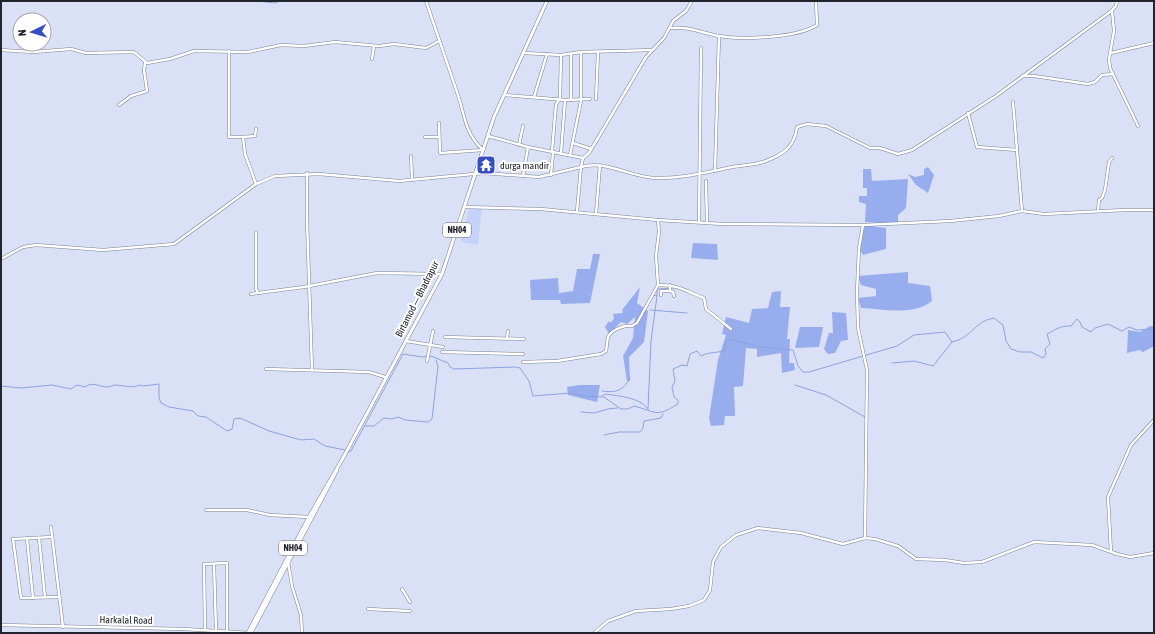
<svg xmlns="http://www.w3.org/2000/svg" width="1155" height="634" font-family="'Asap Condensed',sans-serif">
<rect width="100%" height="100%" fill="#dae1f6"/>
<path fill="#c5d3fb" d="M469,208H482L478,245L461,242Z"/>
<g fill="#97adee">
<path d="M928,167L934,175L928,193L916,185L908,174L915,177L924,175V169Z"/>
<path d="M863,169H871L872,181L908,179L906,208L898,215V224L865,222L866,204L859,202V196H867V188H863Z"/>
<path d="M863,225L886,228V249L863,255L859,248Z"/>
<path d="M693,243L717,244L718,260L691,258Z"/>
<path d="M593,254H600L590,303L561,304L560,300H531L530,280L558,278L559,293L573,291L577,269H590Z"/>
<path d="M908,272V283L930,286L932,301C914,316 883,309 861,308L858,298L876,296V289L861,285L858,276Z"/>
<path d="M640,287L637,303L648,311L644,342L629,357L630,381H627L623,356L633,338L635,317L627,324L621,322L609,334L605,327L609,321L610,323L614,319L613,314L623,313L622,310Z"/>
<path d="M781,291L780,307H790L787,339H790L789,363H794L795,370L782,373L781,353L757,357V349L746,348L743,386L734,387L735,416H725L724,425L711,426L709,418L718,360L726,335L722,334L726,317L749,323L752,309L768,308L772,292Z"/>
<path d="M832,312L846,313L848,340L841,341L835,353L828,354L824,349L829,333H833Z"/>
<path d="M1150,326H1154V346L1143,352L1139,350L1127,353L1128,330L1140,332Z"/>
<path d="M800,327H823L819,347L795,348Z"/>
<path d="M580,385H600L597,402L568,395L567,387Z"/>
</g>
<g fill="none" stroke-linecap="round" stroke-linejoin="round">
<g stroke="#8da2e2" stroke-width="1">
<path d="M256,1L276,3L279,1"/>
<path d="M653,295L657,296V289L674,288"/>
<path d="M650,310L687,313"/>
<path d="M892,363L914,361L933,366L952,342"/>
<path d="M795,385L826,395L865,417"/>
<path d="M1,386L21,388L52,385L71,389L77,385L85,387C93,381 99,387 107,387C110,387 113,385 116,385C126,386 131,388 141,385L143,386L159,384V398L161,403L169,407L193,411L198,416L206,417L227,431L232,429L234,419L240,418L269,431L301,440L314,439L325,446L345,450"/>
<path d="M602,391C616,393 623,391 630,378"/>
<path d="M602,396L605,394C618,396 640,397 648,409"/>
<path d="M648,409L651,341L657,296"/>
<path d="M581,412L594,413L608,409L617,408"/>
<path d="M365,426H374L384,418L392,419L398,417L405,420L428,422L432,419L438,366L436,360"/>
<path d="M604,435L619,432H640L643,428L644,421L661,418L663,414"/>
<path d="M348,452L351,451L403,354L422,357L431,356L448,363L450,367L454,369L516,367L520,368L529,381L533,396L571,393L584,396L604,397L621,409H628L634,406C657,412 655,418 678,404V400L674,397L672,387L675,381L673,369L682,365L687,366L690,354L697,351L701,356C710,351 719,354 726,349L725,344L729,339L760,347L793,350L798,366L803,372H809L897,346L914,335L945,332L952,342C972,338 974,321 994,318L1003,325L1006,341L1011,349L1020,352H1031L1043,358L1046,354L1045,349L1050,344L1047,334C1057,329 1059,326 1071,326L1077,319L1080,322L1082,327L1091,332L1095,328L1108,324L1122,331L1129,327L1137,330L1154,329"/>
</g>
<defs>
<g id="minor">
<path d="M426,1C436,31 447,62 457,92C465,115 464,132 483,150"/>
<path d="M1112,11L1114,31L1109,59L1110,68L1138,126"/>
<path d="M671,28C687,26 702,33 719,36C743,40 797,38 817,25L816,1"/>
<path d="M1,50L33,52L71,49L86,53L134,52L147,63L170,59L194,51L248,52L281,45L304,46L335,42L379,46L394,44L426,48L439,41"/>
<path d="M229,51V137H243L245,154L256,184"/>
<path d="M581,52L653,50"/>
<path d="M524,53L561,55L581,52V101L570,155"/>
<path d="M1111,53L1154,43"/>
<path d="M372,59L374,46"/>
<path d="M1022,76H1034L1088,84L1095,82L1102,75L1113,74"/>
<path d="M504,95L565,100L590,99"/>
<path d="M534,97L547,54"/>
<path d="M596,99L598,52"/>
<path d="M571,100V54"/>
<path d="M1013,102L1022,211"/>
<path d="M119,105L131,96L147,91L144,70L145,63"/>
<path d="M968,113L977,147L1017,150"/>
<path d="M439,123L440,153L483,150"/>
<path d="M488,136L528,147L523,176"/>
<path d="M243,137L255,136L256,129"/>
<path d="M425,137H439"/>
<path d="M573,143L591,149"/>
<path d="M519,145L523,126"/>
<path d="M528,147L583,158"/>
<path d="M552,151L556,104L560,99L561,55"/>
<path d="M561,153L565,100"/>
<path d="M411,156L412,179"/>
<path d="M510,166L524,170"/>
<path d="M715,171L719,36"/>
<path d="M307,173V220L312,370"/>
<path d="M551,175L553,152"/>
<path d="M706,181L707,223"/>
<path d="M464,207L541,209L658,220L723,224L863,225L950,221L999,216L1022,211L1044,214L1125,210H1154"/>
<path d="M577,211L581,167C606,160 630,177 655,178C682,179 707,172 733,167C743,165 754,165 763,162C770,160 782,154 787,149C793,143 796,135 797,127L807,124L826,126L870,148H880L898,154L912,150L996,96L1110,12L1116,6L1117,1"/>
<path d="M1098,211L1099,200L1102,198L1105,190L1109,162L1112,158"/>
<path d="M596,214L600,165"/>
<path d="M658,220L659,232L656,256L658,285"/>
<path d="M699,222L701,48"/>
<path d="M863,225L859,248L857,292L858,328L867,370L865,538"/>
<path d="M256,233V289L258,293"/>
<path d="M1,259L23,247L36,245L103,250L174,244L256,184L275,176L319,174L399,181L484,173L539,177L581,167L583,158L589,153L646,57L664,38L673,21L686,11L692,1"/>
<path d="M670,285V291L673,292L674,296"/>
<path d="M251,294L304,287L377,273L442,274"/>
<path d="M661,295V291H670"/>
<path d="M445,337L524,339"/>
<path d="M507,338L508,331"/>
<path d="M406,341L443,347"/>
<path d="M442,352L523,354"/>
<path d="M427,361L433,331"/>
<path d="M523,362L557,361L601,354L606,351C607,346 607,341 608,337C612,329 625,325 632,326L637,323L658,285C680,285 685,291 704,298L706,309L731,329"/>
<path d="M266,369L369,372L385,377"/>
<path d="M206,510H247L270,515L309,517"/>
<path d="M51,527L63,627"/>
<path d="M52,537L13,539L21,598L59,597"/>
<path d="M39,538L45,597"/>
<path d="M27,539L33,598"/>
<path d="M1111,552L1108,497L1131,445L1154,420"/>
<path d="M288,562L292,586L301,615L302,633"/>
<path d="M214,564L216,630"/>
<path d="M402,589L410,602"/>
<path d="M368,609L410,611"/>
<path d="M1,625L184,629L250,633"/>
<path d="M205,630L204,564L227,563V631"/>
<path d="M594,633L608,621L636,611L671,609L689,606L704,600L710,590L713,562L721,547L736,535L758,528L801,533L843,544L865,538L875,539L898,546L916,559L945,560L964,563L982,562L1034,542L1092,545L1117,554L1130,557L1154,553"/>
</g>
<g id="major">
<path d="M248,633L309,517L343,458L442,274L494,117L547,1"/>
<path d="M251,633L337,470"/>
</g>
</defs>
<use href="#minor" stroke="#798092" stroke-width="3.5"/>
<use href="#major" stroke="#798092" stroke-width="4"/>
<use href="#minor" stroke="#fff" stroke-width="2.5"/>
<use href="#major" stroke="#fff" stroke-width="3"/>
</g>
<defs>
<symbol id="temple-square" viewBox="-11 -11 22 22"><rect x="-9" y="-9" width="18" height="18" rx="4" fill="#374ec0" stroke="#fff"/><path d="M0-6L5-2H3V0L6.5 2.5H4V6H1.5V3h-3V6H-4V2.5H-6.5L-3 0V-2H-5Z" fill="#fff"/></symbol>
</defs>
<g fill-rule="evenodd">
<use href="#temple-square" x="475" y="154" width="22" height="22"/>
</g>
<g text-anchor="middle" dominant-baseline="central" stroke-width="4" stroke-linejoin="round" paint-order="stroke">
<g fill="#fff" stroke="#64666b" stroke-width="1">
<rect x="443" y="223" width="28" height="14" rx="3"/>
<rect x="279" y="541" width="28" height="14" rx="3"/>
</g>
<g font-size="9" font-weight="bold" fill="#21242c">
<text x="457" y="230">NH04</text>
<text x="293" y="548">NH04</text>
</g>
<g font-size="10" fill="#21242c" stroke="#fff" text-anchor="start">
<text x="500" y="165">durga mandir</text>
</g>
<g font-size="10" fill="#21242c" stroke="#fff">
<text transform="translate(417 299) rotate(-63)">Birtamod — Bhadrapur</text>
<text transform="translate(126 620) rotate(1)">Harkalal Road</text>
</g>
</g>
<rect width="1155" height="634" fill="none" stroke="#21242c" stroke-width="4"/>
<g transform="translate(32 32) rotate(265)"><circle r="19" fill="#ffffff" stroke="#a6a7ab"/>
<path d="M0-3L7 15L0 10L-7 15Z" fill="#374ec0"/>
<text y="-6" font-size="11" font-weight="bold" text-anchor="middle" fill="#21242c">N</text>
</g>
</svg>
